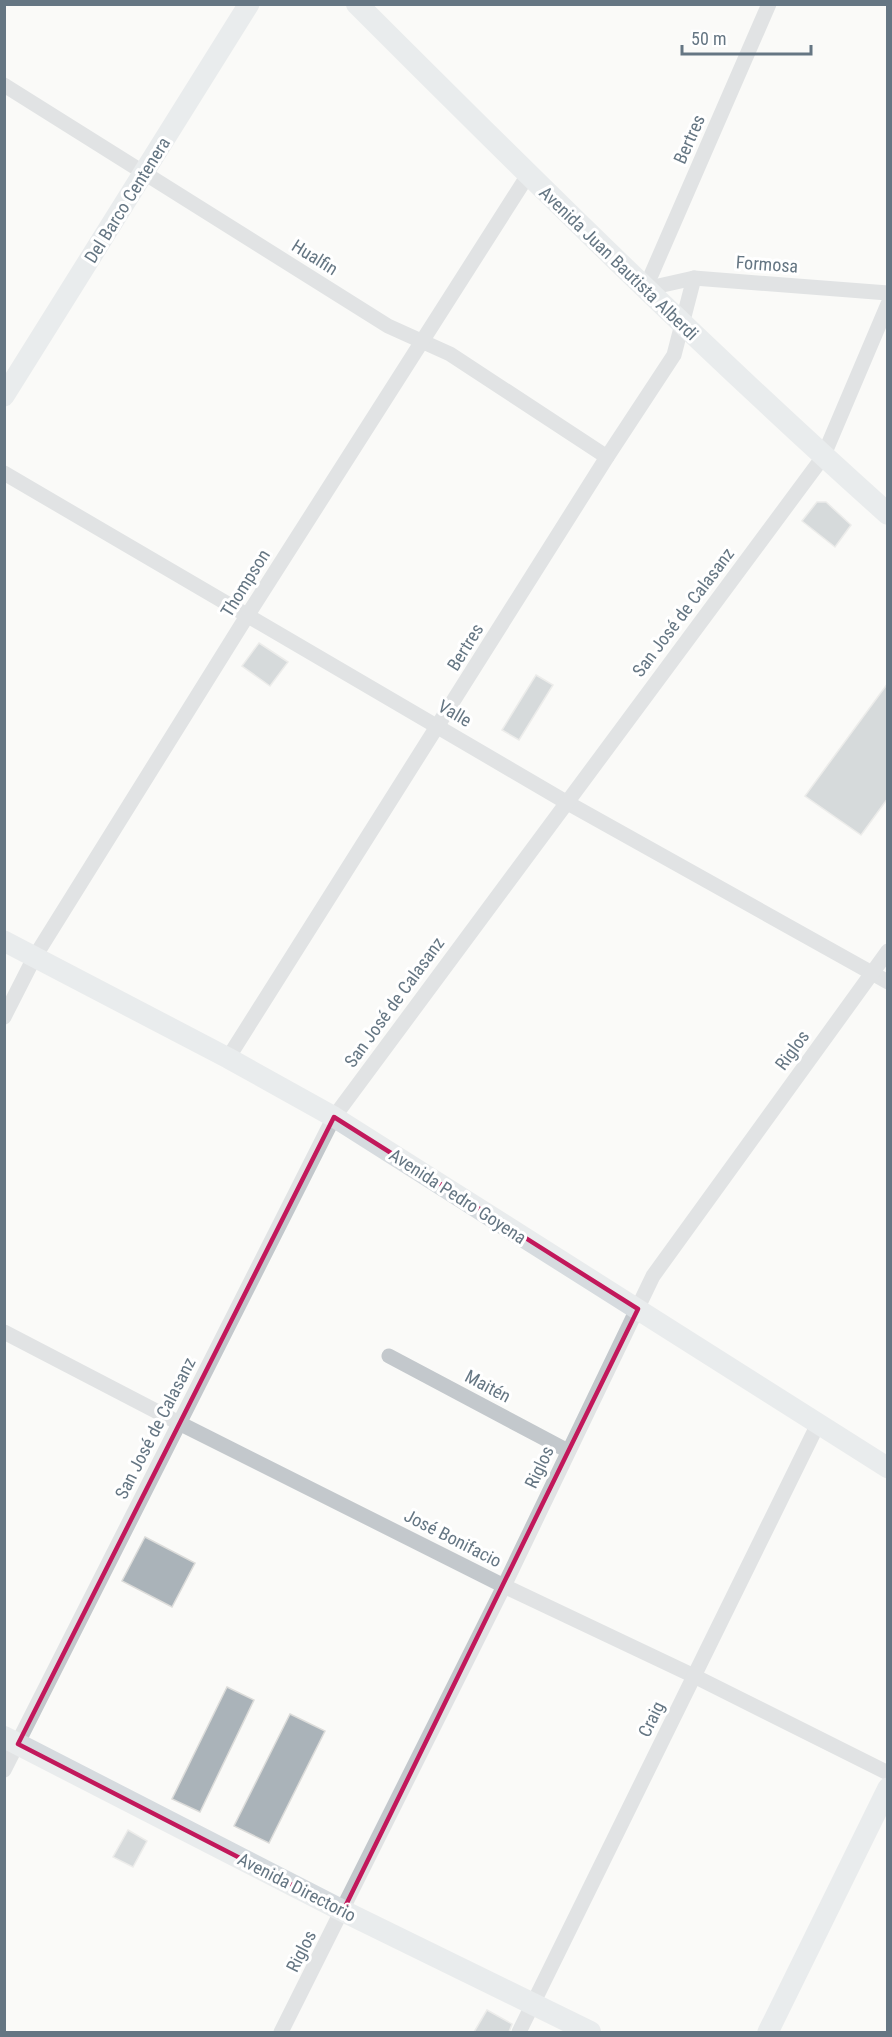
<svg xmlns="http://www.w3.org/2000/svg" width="892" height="2037" font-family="'Roboto Condensed',sans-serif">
<rect width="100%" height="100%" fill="#fafaf8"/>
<g fill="#aab3b9" stroke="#dcdcda" stroke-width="1.5">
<path d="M817,502H826L851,525L835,547L802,521Z"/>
<path d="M259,643L288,662L270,686L242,666Z"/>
<path d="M536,675L553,685L519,740L502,730Z"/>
<path d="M888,683V798L861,835L805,796Z"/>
<path d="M145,1537L195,1563L172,1607L122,1581Z"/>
<path d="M227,1687L254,1700L200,1812L172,1799Z"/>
<path d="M290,1714L325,1731L269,1843L234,1826Z"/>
<path d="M128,1830L147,1841L133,1867L113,1857Z"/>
<path d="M487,2010L512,2024L509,2032H474Z"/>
</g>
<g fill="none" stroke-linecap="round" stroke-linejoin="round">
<g stroke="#c3c8cc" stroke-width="15">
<path d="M4,85L388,326L450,354L607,457"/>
<path d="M645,289L769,4"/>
<path d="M645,289L694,278L888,293"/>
<path d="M4,473L566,802L888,982"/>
<path d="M4,1017L34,958L247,616L528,175"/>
<path d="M228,1058L607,457L674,355L694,278"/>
<path d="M4,1332L179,1423L504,1586L694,1676L888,1773"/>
<path d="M389,1356L568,1451"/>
<path d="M4,1770L334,1117L823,457L888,304"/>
<path d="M281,2032L504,1586L653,1276L888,951"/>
<path d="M519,2032L818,1424"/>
</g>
<g stroke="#d6dbdf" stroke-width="21">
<path d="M4,396L249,4"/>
<path d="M4,941L228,1058L334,1117L888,1468"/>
<path d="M768,2032L888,1788"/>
</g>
<g stroke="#d6dbdf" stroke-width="22">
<path d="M357,4C531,178 705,350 888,514"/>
<path d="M4,1737L343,1911L590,2032"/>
</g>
</g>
<path d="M0 0H892V2037H0ZM334,1117L638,1309L343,1911L18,1744Z" fill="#fafaf8" fill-opacity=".55" fill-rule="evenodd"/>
<path fill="none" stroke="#c2185b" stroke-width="4.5" stroke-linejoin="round" d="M334,1117L638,1309L343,1911L18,1744Z"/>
<g text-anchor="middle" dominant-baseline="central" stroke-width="6" stroke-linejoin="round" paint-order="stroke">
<g font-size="18" fill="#657683" stroke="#fff">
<text transform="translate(689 139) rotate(-66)">Bertres</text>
<text transform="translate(127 200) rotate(-58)">Del Barco Centenera</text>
<text transform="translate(315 257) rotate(32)">Hualfin</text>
<text transform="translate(619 263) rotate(44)">Avenida Juan Bautista Alberdi</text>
<text transform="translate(767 264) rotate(4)">Formosa</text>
<text transform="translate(245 583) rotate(-58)">Thompson</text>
<text transform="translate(683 612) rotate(-53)">San José de Calasanz</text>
<text transform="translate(465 647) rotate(-58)">Bertres</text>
<text transform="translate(455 713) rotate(30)">Valle</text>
<text transform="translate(394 1002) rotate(-54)">San José de Calasanz</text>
<text transform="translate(792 1050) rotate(-54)">Riglos</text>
<text transform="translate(458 1196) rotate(33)">Avenida Pedro Goyena</text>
<text transform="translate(488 1386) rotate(28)">Maitén</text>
<text transform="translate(155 1428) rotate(-63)">San José de Calasanz</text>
<text transform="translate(539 1467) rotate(-65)">Riglos</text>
<text transform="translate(453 1538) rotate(27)">José Bonifacio</text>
<text transform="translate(651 1719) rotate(-64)">Craig</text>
<text transform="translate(297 1887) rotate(27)">Avenida Directorio</text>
<text transform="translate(301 1951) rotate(-63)">Riglos</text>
</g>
</g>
<rect width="892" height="2037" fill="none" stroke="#657683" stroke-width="12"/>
<path d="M682 45v9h129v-9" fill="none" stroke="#657683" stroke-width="3"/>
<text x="691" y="45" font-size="18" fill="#657683" stroke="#ffffff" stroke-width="4.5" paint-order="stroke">50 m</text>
</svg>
